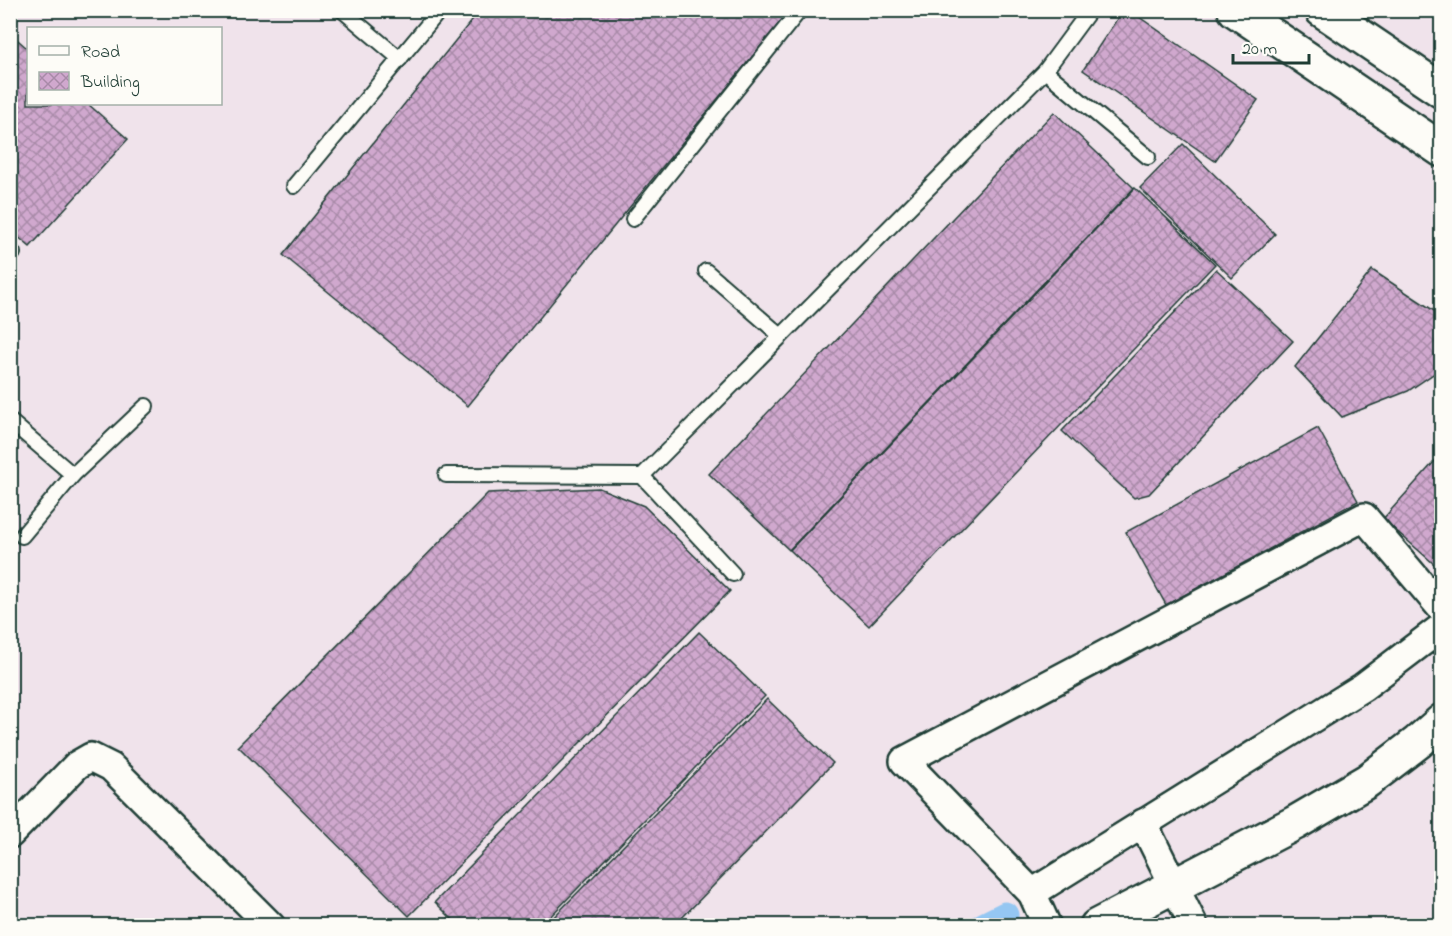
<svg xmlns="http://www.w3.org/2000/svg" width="1452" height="936" font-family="'Indie Flower',sans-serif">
<defs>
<pattern id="building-cross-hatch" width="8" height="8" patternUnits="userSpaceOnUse" patternTransform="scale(1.5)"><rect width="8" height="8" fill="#d0a8ce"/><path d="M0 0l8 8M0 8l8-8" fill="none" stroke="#a88aa8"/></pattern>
</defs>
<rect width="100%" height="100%" fill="#f0e3eb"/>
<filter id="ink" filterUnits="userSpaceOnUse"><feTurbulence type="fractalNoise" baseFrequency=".0167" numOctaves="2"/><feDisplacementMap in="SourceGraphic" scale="12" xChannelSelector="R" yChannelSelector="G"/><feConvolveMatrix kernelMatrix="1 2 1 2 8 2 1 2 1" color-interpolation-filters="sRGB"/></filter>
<g filter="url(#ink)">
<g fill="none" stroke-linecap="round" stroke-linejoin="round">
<path stroke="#95c7f2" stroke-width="27" d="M983,926L1005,915"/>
</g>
<g fill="url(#building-cross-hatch)" stroke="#1f3d34" stroke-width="1.5">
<path d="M480,10H790L468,406L283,255Z"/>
<path d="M1123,10H1129L1258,100L1215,161L1083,70Z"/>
<path d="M10,33L28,49V104H88L128,139L30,247L10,230Z"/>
<path d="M1054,112L1134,188L789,550L709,474Z"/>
<path d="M1183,144L1275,234L1232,278L1140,188Z"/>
<path d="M1135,188L1215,264L869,626L790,550Z"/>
<path d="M1216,269L1293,341L1149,494L1134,498L1062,431Z"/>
<path d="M1372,270L1442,316V368L1408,391L1342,417L1295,367Z"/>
<path d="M1318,428L1358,501L1166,605L1126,532Z"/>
<path d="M1442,453V571L1383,519Z"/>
<path d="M599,488L644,506L730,591L409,916L238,746L488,493Z"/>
<path d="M699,632L765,696L541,926H459L435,902Z"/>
<path d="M767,699L833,763L674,926H545Z"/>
</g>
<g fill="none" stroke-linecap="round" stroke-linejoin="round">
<defs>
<g id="lane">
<path d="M342,10L400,59"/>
<path d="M1045,71L1148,157"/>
<path d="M294,186L440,10"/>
<path d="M633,219L800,10"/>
<path d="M10,255L13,253"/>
<path d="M706,271L781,336"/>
<path d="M10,421L73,475L146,406"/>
<path d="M446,475L642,476L1045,71L1090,10"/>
<path d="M642,476L733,574"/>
<path d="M22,536L73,475"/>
</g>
<g id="street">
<path d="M1143,823L1194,926"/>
<path d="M10,834L77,765L91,757L111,767L271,926"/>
<path d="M1032,893L1363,687L1442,627"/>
<path d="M1047,926L1032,893L904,761L1364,517L1442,609"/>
</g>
<path id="secondary" d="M1097,926L1295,823L1367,781L1418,742L1442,721"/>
<g id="primary">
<path d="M1235,10L1442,150"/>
<path d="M1322,10L1442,91"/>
</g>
</defs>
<use href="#lane" stroke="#1f3d34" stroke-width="18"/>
<use href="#street" stroke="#1f3d34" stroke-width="32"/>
<use href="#secondary" stroke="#1f3d34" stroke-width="38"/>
<use href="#primary" stroke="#1f3d34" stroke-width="38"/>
<use href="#lane" stroke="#fdfcf7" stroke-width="14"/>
<use href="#street" stroke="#fdfcf7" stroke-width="27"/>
<use href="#secondary" stroke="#fdfcf7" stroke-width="33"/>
<use href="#primary" stroke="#fdfcf7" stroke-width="33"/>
</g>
</g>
<rect width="1452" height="936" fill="none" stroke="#fdfcf7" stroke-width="36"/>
<rect x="18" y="18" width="1416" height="900" fill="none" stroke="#1f3d34" stroke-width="2" filter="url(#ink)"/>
<rect x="27" y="27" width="195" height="78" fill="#fdfcf7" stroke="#a4b0a9" stroke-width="1.5"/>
<rect x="39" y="46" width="30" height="9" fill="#fdfcf7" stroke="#a4b0a9" stroke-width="1.5"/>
<text x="81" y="57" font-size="18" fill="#1f3d34">Road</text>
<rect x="39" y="72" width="30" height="18" fill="url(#building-cross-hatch)" stroke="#a4b0a9" stroke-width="1.5"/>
<text x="81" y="87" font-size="18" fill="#1f3d34">Building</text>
<path d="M1233 54v9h76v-9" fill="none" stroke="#1f3d34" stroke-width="3"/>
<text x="1242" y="54" font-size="18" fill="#1f3d34" stroke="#fdfcf7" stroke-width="4.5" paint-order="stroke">20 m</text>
</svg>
